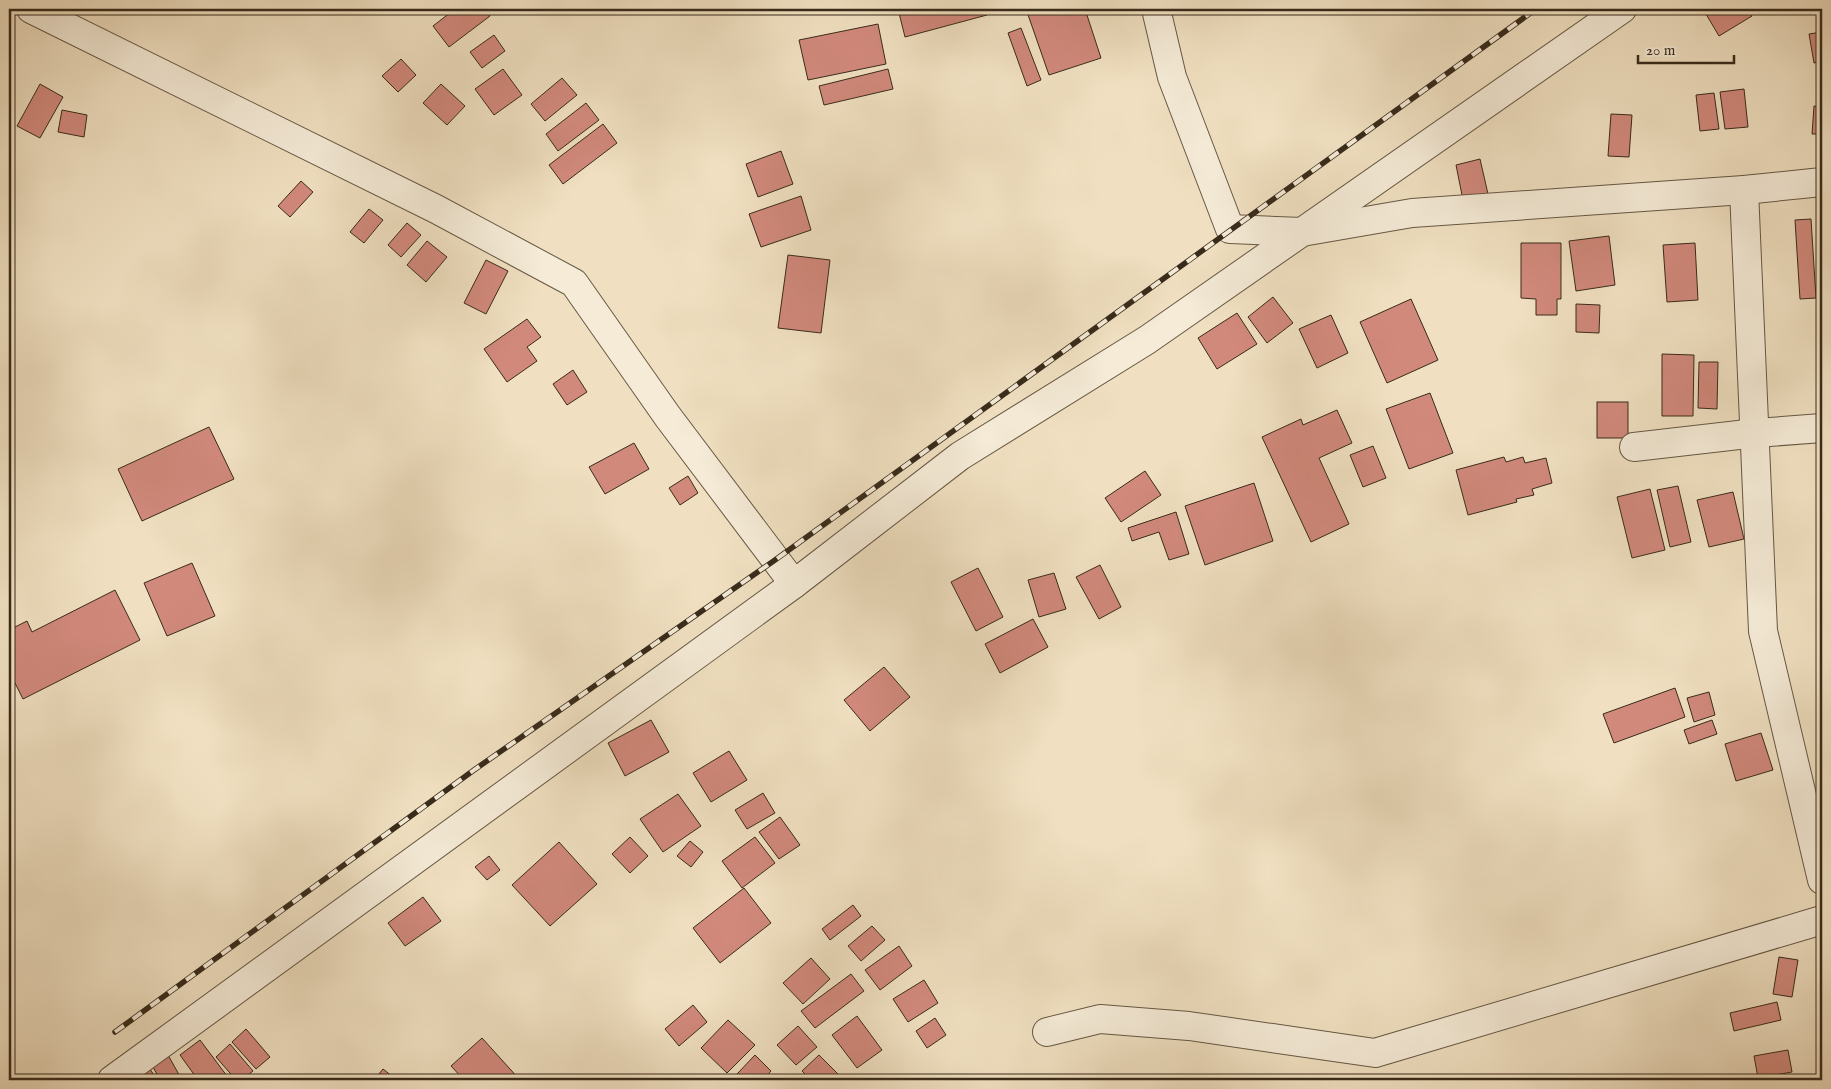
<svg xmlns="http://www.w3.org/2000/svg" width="1831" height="1089" font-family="'IM FELL English',serif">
<rect width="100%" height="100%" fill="#f0e0c1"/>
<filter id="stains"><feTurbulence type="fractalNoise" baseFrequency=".004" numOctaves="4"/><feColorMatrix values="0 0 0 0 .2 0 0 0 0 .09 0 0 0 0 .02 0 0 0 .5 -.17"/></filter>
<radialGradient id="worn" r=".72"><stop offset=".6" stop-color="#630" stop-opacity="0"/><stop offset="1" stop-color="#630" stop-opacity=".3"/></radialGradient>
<g fill="#d1897c" stroke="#382b1b">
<path d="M455,9H484L490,16L449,47L433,26Z"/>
<path d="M898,9H986L987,15L905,37Z"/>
<path d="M1026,9H1085L1101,58L1049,75Z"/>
<path d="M1703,9H1748L1752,16L1719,36Z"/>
<path d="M878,24L886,64L808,80L799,40Z"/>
<path d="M1021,28L1041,80L1027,86L1008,33Z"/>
<path d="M1822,32V61L1814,63L1809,34Z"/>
<path d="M494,35L505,51L482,68L470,52Z"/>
<path d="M401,59L416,75L398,92L382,76Z"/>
<path d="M503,69L522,95L494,115L475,89Z"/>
<path d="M888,69L893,89L824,105L819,86Z"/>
<path d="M562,78L577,95L545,121L531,104Z"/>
<path d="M40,84L63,97L40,138L17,126Z"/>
<path d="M441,84L465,106L447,125L423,103Z"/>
<path d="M1744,89L1748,127L1725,129L1720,92Z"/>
<path d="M1714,93L1719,129L1700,131L1696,95Z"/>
<path d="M586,103L599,120L558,151L546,134Z"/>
<path d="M1814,106L1822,107V134H1812Z"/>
<path d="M62,110L87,115L84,137L58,132Z"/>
<path d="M1611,114L1632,115L1629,157L1608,156Z"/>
<path d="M603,124L617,143L563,184L549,165Z"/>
<path d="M781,151L793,184L758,197L746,164Z"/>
<path d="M1480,159L1488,194L1463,200L1456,165Z"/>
<path d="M301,181L313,192L290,217L278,206Z"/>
<path d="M801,196L811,230L761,247L749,214Z"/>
<path d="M369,209L383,220L364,243L350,232Z"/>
<path d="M1819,214H1822V266H1817Z"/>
<path d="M1811,219L1816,298L1800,299L1795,220Z"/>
<path d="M407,223L421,235L401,257L388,245Z"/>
<path d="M1609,236L1615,285L1576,291L1569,241Z"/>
<path d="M427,241L447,257L426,282L407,265Z"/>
<path d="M1521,243H1561V299H1557V315H1536V299L1521,298Z"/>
<path d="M1695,243L1698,300L1667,302L1663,245Z"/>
<path d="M788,255L830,260L821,333L778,328Z"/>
<path d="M486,260L508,271L486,314L464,303Z"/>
<path d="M1273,297L1293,323L1267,343L1248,317Z"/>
<path d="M1411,299L1438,360L1387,383L1360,322Z"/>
<path d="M1576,304L1600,305L1599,333L1576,332Z"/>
<path d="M1237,313L1257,344L1217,369L1198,338Z"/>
<path d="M1331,315L1348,353L1317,368L1299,329Z"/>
<path d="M527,319L541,337L527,347L537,361L507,382L484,349Z"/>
<path d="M1662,354L1694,355L1693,416H1662Z"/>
<path d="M1699,362H1718L1717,409L1698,408Z"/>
<path d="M573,370L587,392L567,405L553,384Z"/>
<path d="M1430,393L1453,453L1409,469L1386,409Z"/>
<rect x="1597" y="402" width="31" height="36"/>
<path d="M1337,410L1352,443L1319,458L1349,524L1311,542L1262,437L1301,419L1303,425Z"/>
<path d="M209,427L234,479L142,521L118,469Z"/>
<path d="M634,443L649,469L605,494L589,467Z"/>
<path d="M1373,446L1386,478L1363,487L1350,455Z"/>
<path d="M1504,457L1506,462L1523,457L1525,463L1546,458L1552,483L1532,489L1534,495L1516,499L1517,502L1468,515L1456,470Z"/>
<path d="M1145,471L1161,495L1121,522L1105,498Z"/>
<path d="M688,476L698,493L680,505L669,488Z"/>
<path d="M1254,483L1273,541L1205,565L1185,506Z"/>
<path d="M1678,486L1691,542L1670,547L1657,490Z"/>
<path d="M1650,489L1665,550L1632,558L1617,497Z"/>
<path d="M1733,492L1744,539L1709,547L1697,500Z"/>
<path d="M1176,512L1189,554L1169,560L1159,532L1132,541L1128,528Z"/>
<path d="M192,563L215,616L167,636L144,583Z"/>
<path d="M1100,565L1121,607L1099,619L1076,577Z"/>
<path d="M978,568L1003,617L976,631L951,582Z"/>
<path d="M1054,573L1066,609L1039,617L1028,580Z"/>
<path d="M115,590L140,640L23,699L9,671V630L27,621L32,632Z"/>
<path d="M1033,619L1048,647L1000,673L985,644Z"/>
<path d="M884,667L910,697L870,731L844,700Z"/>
<path d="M1675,688L1685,717L1614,743L1603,714Z"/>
<path d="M1709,692L1715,715L1694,722L1687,698Z"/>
<path d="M651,720L669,752L625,776L608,743Z"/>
<path d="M1712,720L1717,734L1689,744L1684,730Z"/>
<path d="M1761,733L1773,770L1736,781L1725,744Z"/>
<path d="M729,751L747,780L711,802L693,773Z"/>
<path d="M763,793L775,813L747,829L735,810Z"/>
<path d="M678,794L701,826L663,852L640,819Z"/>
<path d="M780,817L800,845L779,859L759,832Z"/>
<path d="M630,837L648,856L630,873L612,854Z"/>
<path d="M755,837L775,863L742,888L722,861Z"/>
<path d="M690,841L703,852L691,867L677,856Z"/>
<path d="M559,842L597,884L550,926L512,885Z"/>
<path d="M489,856L500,870L487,880L475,867Z"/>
<path d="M744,888L771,923L720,963L693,928Z"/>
<path d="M423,897L441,921L405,946L388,923Z"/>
<path d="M853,905L861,916L830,940L822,929Z"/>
<path d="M872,926L885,940L861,961L848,946Z"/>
<path d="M899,946L912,966L880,990L865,970Z"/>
<path d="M1779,957L1798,960L1792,997L1773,994Z"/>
<path d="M811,958L830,979L803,1004L783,983Z"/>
<path d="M851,974L864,991L815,1028L801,1011Z"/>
<path d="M924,980L938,1003L908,1022L893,999Z"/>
<path d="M1777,1002L1781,1020L1734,1031L1730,1013Z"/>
<path d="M693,1005L707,1022L679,1046L665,1029Z"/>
<path d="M857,1016L882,1050L857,1068L832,1035Z"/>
<path d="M935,1018L946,1035L927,1048L916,1031Z"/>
<path d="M728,1020L755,1045L727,1073L701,1048Z"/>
<path d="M798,1026L817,1047L796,1065L777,1045Z"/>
<path d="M246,1029L270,1057L256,1069L232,1042Z"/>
<path d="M482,1038L520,1080H464L451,1066Z"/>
<path d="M200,1040L230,1080H198L180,1055Z"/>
<path d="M230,1044L253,1071L242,1080H236L216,1057Z"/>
<path d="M1788,1050L1792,1072L1758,1078L1754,1056Z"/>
<path d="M168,1055L182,1080H160L151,1063Z"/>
<path d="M755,1055L771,1071L763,1080H744L737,1074Z"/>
<path d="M819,1055L839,1075L834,1080H811L802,1071Z"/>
<path d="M148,1066L157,1080H129Z"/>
<path d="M383,1069L397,1080H374Z"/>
<path d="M1288,1078L1331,1079V1080H1288Z"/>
</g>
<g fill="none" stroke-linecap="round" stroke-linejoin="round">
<defs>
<g id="street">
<path d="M31,9L436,209L574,283L668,417L794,584"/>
<path d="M1156,9L1172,77L1230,229L1302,232L1412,213L1744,190L1822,182"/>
<path d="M1744,190L1763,631L1822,880"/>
<path d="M1634,447L1756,433L1822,428"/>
<path d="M1047,1032L1100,1019L1189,1026L1375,1053L1822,920"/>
<path d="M112,1080L794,584L960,456L1147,340L1622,9"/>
</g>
</defs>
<use href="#street" stroke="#665844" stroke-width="30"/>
<use href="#street" stroke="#f5ebd7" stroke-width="28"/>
<defs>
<path id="rail" d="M115,1032L474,770L775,560L1536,9"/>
</defs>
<use href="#rail" stroke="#382b1b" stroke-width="5.5"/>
<use href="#rail" stroke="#f5ebd7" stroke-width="4" stroke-dasharray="11" stroke-linecap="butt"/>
</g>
<rect width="1831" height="1089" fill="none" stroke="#f0e0c1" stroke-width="30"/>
<rect x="10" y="10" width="1811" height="1069" fill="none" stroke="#382b1b" stroke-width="2.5"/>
<rect x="15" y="15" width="1801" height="1059" fill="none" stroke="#382b1b"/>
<path d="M1638 55v8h96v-8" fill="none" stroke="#382b1b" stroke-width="2.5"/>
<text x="1646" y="55" font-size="15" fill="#382b1b" stroke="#f5ebd7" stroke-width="4" paint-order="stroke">20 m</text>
<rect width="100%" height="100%" filter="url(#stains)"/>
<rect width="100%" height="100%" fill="url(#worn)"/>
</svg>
